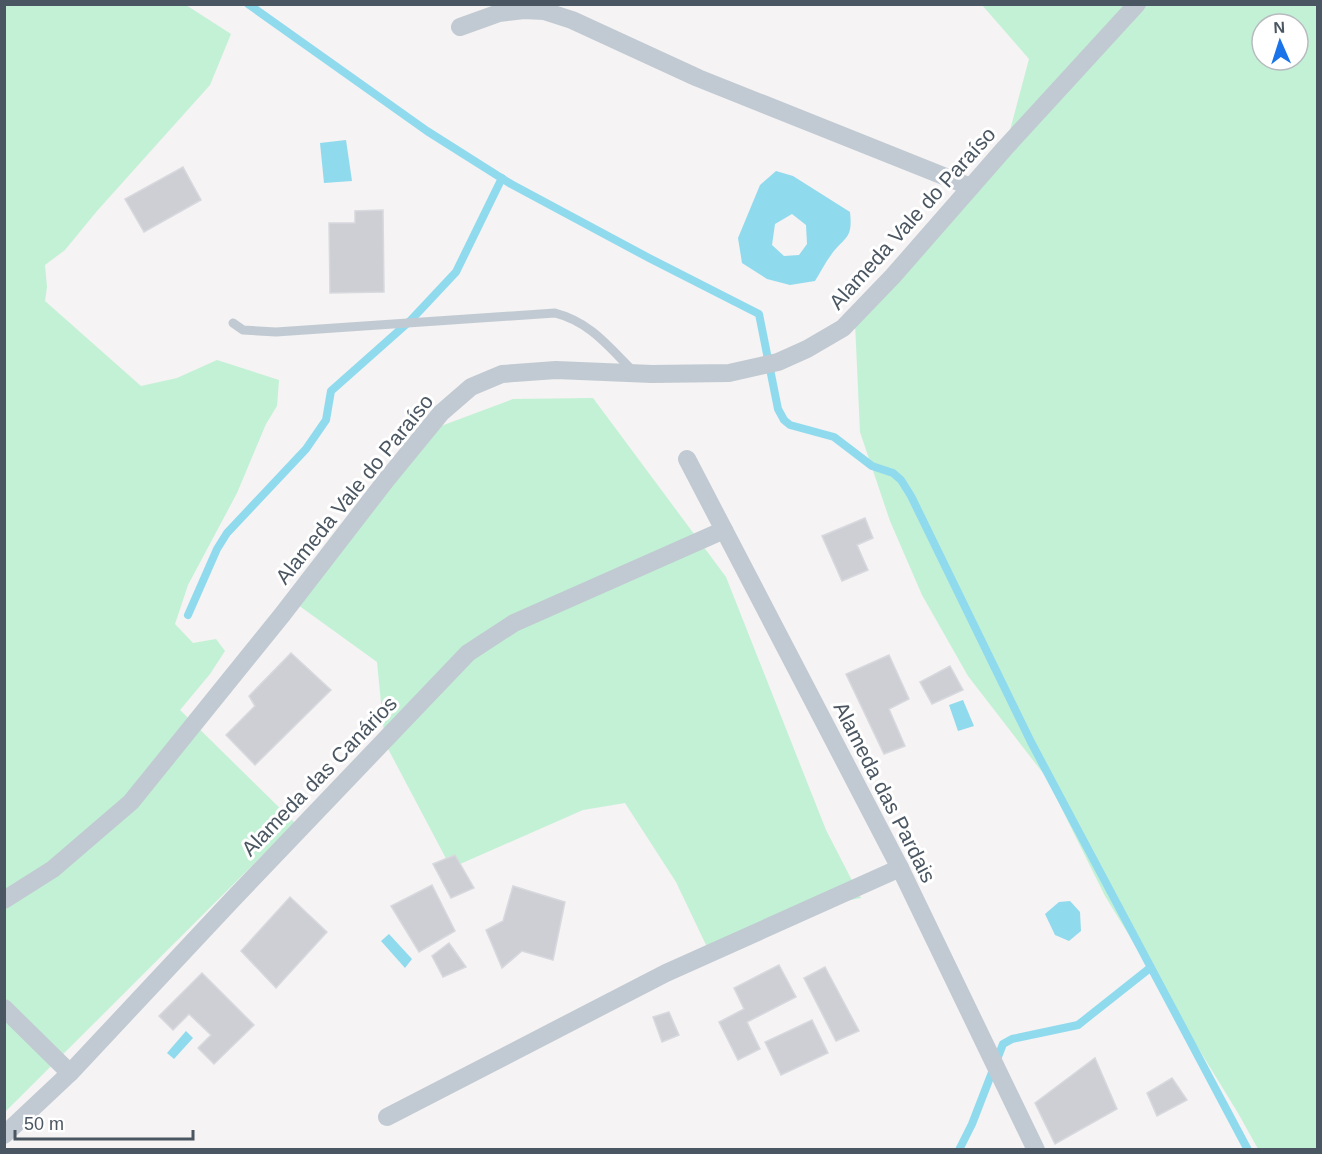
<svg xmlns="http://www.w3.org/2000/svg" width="1322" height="1154" font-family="Arial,sans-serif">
<rect width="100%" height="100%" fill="#f5f3f3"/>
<g fill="#c3f1d5" fill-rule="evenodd">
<path d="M5,5H186L231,34L210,85L97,211L65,250L45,265L47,287L45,301L141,386L177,378L217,360L279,380L277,406L266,424L237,493L188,585L175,624L193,643L216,639L225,651L210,674L180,710L295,823L5,1112Z"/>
<path d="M982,5H1317V1149H1258L1238,1113L1105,896L1046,777L968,676L922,595L890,521L860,432L855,323L1009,134L1029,59ZM1262,24H1298V60H1262Z"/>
<path d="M593,398L726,577L826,830L861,898L796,910L707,947L676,882L625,803L583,810L451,868L385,743L377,662L287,597L441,426L513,399Z"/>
</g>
<g fill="#90daee" fill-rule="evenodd">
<path d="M346,140L352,181L324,183L320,143Z"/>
<path d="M776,171L793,176L850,212C853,240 845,236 831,255C825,263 820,273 815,281L790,285L767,279L742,263L738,238L760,185ZM792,214L806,225L807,244L799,255L784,256L772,245L775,224Z"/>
<path d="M963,700L974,726L958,731L949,705Z"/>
<path d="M1070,901L1080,912L1081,931L1069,941L1055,935L1045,914L1059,902Z"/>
<path d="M389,934L412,959L405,968L381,941Z"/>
<path d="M186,1031L193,1038L174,1059L167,1053Z"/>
</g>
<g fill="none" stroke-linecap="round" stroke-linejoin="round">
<g stroke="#90daee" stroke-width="8">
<path d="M248,4L427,131L511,184L649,258L759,314L778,409L784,420L790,425L834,437L872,466L893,473L901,480L911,496L1031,742L1248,1150"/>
<path d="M188,615L217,549L227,533L306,449L326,420L331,391L411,320L456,272L502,178"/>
<path d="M959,1150L972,1124L1003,1044L1012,1039L1078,1025L1150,968"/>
</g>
</g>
<g fill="#cdcfd5" stroke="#d7d9de" stroke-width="1.5">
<path d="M183,167L201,200L144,232L125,199Z"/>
<path d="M383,210L384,292L330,293L329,223H355V211Z"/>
<path d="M865,518L873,538L857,545L868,570L842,581L822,536Z"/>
<path d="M291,653L331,690L255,765L226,735L255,706L249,696Z"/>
<path d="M889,655L909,699L889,709L905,746L884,754L846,674Z"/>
<path d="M950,666L963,690L932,704L920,682Z"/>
<path d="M455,855L474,888L451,898L433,864Z"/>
<path d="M432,885L455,931L419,952L391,906Z"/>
<path d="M513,886L565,902L553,960L522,951L502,968L486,930L503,921Z"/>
<path d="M290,897L327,932L276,988L241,951Z"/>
<path d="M449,943L466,967L443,977L432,956Z"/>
<path d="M779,965L796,997L747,1022L760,1049L738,1060L719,1022L744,1009L734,988Z"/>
<path d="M825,967L859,1031L836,1041L804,978Z"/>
<path d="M202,973L254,1025L214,1064L198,1048L211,1035L189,1014L173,1030L159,1016Z"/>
<path d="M669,1012L679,1035L662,1042L653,1017Z"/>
<path d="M812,1020L828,1053L781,1075L765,1042Z"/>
<path d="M1095,1058L1117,1109L1055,1144L1035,1103Z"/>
<path d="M1172,1078L1187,1100L1157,1116L1147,1093Z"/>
</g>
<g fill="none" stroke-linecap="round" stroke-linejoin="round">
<path stroke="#c1cad2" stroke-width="9" d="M233,323L243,330L276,332L555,313C590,322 608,346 633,371"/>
<g stroke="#c1cad2" stroke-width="18">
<path d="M460,27L499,13L524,10L544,11L572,20L698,78L971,187"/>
<path d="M687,459L900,868L1036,1150"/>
<path d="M4,900L53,869L131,802L282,615L387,479L441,413L471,387L502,374L556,370L652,374L729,373L778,362L807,349L843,328L893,276L1005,148L1137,4"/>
<path d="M4,1008L70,1073"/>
<path d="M387,1117L666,973L900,868"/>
<path d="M4,1135L70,1073L232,900L468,653L514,623L724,530"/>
</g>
</g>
<g text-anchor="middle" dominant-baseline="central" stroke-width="6" stroke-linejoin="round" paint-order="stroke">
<g font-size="21" fill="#4a5661" stroke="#fff">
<text transform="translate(912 218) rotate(-48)">Alameda Vale do Paraíso</text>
<text transform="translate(354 489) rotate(-51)">Alameda Vale do Paraíso</text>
<text transform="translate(319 776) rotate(-46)">Alameda das Canários</text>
<text transform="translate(885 792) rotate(63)">Alameda das Pardais</text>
</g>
</g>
<rect width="1322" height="1154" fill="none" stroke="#4a5661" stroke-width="12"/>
<g transform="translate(1280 42) rotate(357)"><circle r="28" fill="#ffffff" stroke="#b7bbc0" stroke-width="1.5"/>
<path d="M0-4.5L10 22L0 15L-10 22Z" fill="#1a73e8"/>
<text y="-9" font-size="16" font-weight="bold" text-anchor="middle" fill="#4a5661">N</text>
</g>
<path d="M15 1130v9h178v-9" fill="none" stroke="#4a5661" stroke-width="3"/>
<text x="24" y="1130" font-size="18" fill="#4a5661" stroke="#ffffff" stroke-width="4.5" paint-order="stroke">50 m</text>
</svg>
